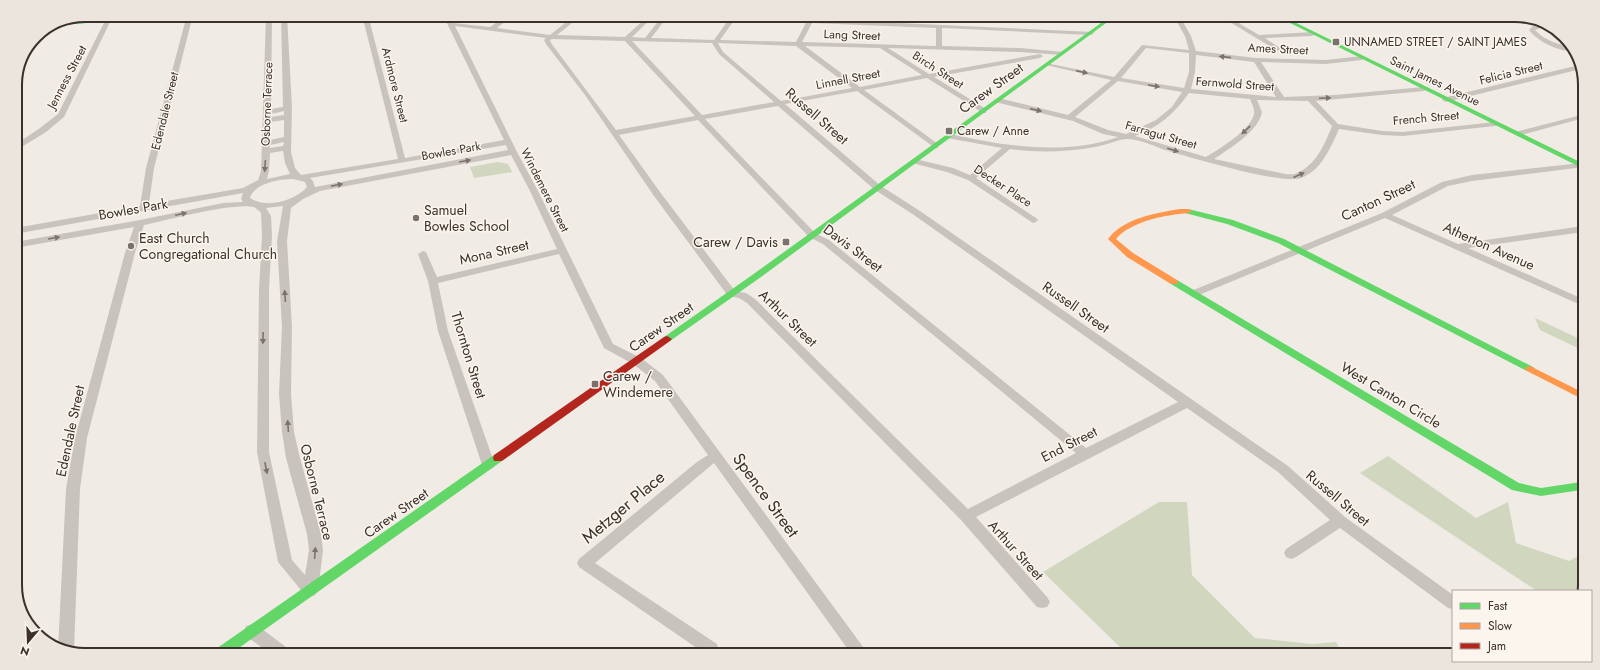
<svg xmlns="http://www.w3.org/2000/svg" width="1600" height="670" font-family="Jost,sans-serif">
<rect width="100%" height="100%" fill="#f0ebe5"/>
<g fill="#d1d6bf">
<path d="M498,162L508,164L512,172L474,178L470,167Z"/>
<path d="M1535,318L1582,340V350L1540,330Z"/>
<path d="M1388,456L1476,518L1508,502L1516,543L1569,561L1580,555V591H1537L1360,473Z"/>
<path d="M1159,502H1187L1192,575L1255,638L1312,644L1336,642L1343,655H1128L1043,572Z"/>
</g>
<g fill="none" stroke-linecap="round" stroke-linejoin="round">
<g fill="#c9c3be" fill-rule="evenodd">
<path d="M187,15H193L154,168L149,204L243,188L258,180L261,171L266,15H272L271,109L283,107L281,15H287L292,108L291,152L295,168L301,175L398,159L362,15H368L405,158L504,140L443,15H449L453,23L490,27L507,15H514L497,28L550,35L575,15H582L557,35L625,37L649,15H655L632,37L645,38L663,15H669L651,38L714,40L732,15H738L720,40L796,42L810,15H814L813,19L1093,32L1094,33L1091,35L942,28V46L1020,48L1064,52L1065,53L1062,55L1020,52L888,48L929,74L1040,54L1043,56L1040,58L934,77L986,109V113H983L927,78L864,90L938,144V148H935L857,91L785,104L881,186L920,211L1288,466L1345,517L1453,595V609L1448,608L1340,528L1296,557L1291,559L1286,557L1284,553L1286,549L1330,520L1278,472L1187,408L976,517L1047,597L1050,602L1047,607L1042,608L1037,607L961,520L747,303L739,298L728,296L654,196L585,95L546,44L544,40L546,38L455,26L517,152L538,191L613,344L641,358L663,375L869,655H852L714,463L595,563L717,644L720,655H704V653L579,567L577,563L579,559L697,462L708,455L655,381L633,364L604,348L559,254L438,283L448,331L495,465L493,468L488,470L483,468L438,331L428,281L418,254L423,251L426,252L437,277L557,249L530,191L511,155L320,191L303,199L291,208L287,241L292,327L291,394L294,432L300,458L321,534L323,550L318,591L315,595L310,597L305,595L278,562L257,452L259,289L262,236L261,213C259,211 256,208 254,207C234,202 167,220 144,225L135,253L87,438L80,489L74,651L73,653L58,650L66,489L75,438L125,253L134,227L15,248V242L140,220L223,203L243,202L241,199L243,193L15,234V228L140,206L146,168ZM812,23L936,28V46L802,42ZM552,39L625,41L695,116L616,130L551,43L550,40ZM632,41L712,43L719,54L774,102L702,115ZM718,43L796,46L852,88L781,101L723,52ZM805,46L880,48L922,75L860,87ZM778,106L875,190L914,215L1178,402L1086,448L829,240L815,233L705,119ZM284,111V115L271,117V114ZM284,120V137L270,140V122ZM698,120L809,237L823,244L1076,453L968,509L755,299L746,293L735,291L660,192L619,135ZM284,142L283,146L270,148V145ZM506,145L508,150L315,187L313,181L310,178ZM283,151L285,163L290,174L267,179L269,171L270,153ZM293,179L305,182L307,187C295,201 266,209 250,198C254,183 280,179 293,179ZM283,206L277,241L282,327L279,394L282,432L286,458L307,534L309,550L305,575L292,560L269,452V289L272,236L271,216L266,208Z"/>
<path d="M1173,15H1179L1191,36L1196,51L1256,58L1326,60L1362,56L1365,58L1362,60L1326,64L1261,62L1284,97L1335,95L1424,87L1427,89L1424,91L1316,101L1338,124L1382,131L1403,132L1495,122L1499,124L1495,126L1403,136L1382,135L1339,129C1331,147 1321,171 1301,178C1282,185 1189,157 1165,150C1154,146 1139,139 1127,139C1119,139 1104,146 1095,147C1067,152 1038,153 1010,149L976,178L1036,218L1038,220L1036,222L1033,223L968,180L947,172L912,163L911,161L915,159L953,168L970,175L1002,148L947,138V134H950C1004,146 1064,156 1118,137L1103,134L1073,121L995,102L994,100L998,98L1068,115L1111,80L1046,65V63L1114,77L1142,45L1189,50L1185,36ZM1146,48L1189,53V72L1184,88L1121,78ZM1196,55L1254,62L1276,97L1191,89L1195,72ZM1118,81L1182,92L1172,107L1156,120L1126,134L1108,130L1075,117ZM1189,93L1250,99C1252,104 1255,109 1254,114C1251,130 1219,149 1206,157L1135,136C1159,127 1174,114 1189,93ZM1257,100L1308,101L1332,126C1325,144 1316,165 1297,173C1294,175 1289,174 1285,174L1214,159C1229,149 1259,131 1262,112Z"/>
<path d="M1218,15H1225L1259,35L1312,32L1315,34L1312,36L1265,38L1280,48L1281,49L1278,51Z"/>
<path d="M1264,15H1279C1276,18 1267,18 1264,15Z"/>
<path d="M106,19L111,20L64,117L46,132L15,151V145L40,128L58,114Z"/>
<path d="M1545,23L1548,25L1535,30C1545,41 1559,44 1573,48L1574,52C1559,51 1539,43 1529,30L1533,26Z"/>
<path d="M1579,65L1581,69L1446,102L1442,100L1443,98Z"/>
<path d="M1585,114L1584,118L1518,136L1514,134L1515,132Z"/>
<path d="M1581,163H1584V167L1472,181L1448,186L1392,215L1458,244L1583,226V232L1468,248L1583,299V306L1385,218L1199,295H1191L1190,293L1191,291L1382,213L1442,182L1472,175Z"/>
<path d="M252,624L258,626L290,650L292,655H272L246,636L244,631L246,626Z"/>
</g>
<g fill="#63d668" fill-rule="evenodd">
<path d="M157,15H176L174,16L50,26L53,23Z"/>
<path d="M1112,15H1117L761,277L670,341H664L662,339L664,337L755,273Z"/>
<path d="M1274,15H1280L1584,164V169Z"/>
<path d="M1185,209H1188L1233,220L1284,239L1533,367L1535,369L1533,371H1527L1278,243L1227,224L1185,213Z"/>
<path d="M1171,280H1177L1519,483L1541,488L1581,482V490L1541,496L1512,490L1171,284L1170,282Z"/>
<path d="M498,454L502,455L503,458L502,461L229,655H211L213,651L494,455Z"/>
</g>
<g fill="#ff974d" fill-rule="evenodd">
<path d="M1180,209H1188L1192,211L1188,213C1166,215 1131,221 1116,239L1133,253L1177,280L1178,282L1177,284H1171L1127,257L1108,239C1124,218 1156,213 1180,209Z"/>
<path d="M1530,366L1582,392V399L1527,371L1525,369L1527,367Z"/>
</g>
<path fill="#b3261e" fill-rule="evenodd" d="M667,336L672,339L670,341L502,461H494L493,458L494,455L664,337Z"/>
</g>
<defs><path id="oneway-solid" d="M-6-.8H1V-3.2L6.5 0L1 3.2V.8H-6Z"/></defs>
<g fill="#7b726d">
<use href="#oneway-solid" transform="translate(1225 57) rotate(-174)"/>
<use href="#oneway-solid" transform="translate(1082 72) rotate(13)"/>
<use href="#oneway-solid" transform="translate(1154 86) rotate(9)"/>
<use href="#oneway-solid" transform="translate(1325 98) rotate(-3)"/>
<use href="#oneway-solid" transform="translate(1036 110) rotate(13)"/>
<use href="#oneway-solid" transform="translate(1246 130) rotate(136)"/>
<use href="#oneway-solid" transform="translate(1173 150) rotate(17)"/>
<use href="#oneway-solid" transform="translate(465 161) rotate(-10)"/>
<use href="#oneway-solid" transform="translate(265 166) rotate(94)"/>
<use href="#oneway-solid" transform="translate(1299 175) rotate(-24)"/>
<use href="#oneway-solid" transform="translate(337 185) rotate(-11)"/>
<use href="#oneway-solid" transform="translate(181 214) rotate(-12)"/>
<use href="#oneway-solid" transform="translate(54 238) rotate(-10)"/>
<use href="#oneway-solid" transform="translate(285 296) rotate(-94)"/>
<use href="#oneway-solid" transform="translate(263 338) rotate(91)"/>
<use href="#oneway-solid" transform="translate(288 426) rotate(-94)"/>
<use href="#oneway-solid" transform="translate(266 468) rotate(79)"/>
<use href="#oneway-solid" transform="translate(315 553) rotate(-86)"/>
</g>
<g fill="#7a716c" stroke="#fbf5ee" stroke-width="1.5">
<rect x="1332" y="38" width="8" height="8" rx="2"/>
<rect x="945" y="127" width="8" height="8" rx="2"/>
<circle cx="416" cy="218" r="4"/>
<rect x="782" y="238" width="8" height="8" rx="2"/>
<circle cx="131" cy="246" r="4"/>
<rect x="591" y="380" width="8" height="8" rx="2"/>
</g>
<g text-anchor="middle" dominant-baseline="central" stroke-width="3" stroke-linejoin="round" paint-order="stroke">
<g font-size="12" fill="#3b302b" stroke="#fbf5ee">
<text transform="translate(852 35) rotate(2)">Lang Street</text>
<text transform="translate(1278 49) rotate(3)">Ames Street</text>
<text transform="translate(938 70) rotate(33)">Birch Street</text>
<text transform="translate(1511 73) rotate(-14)">Felicia Street</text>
<text transform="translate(67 77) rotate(-62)">Jenness Street</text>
<text transform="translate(848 79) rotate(-11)">Linnell Street</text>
<text transform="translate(1435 81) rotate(26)">Saint James Avenue</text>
<text transform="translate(1235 84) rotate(4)">Fernwold Street</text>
<text transform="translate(395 85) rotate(76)">Ardmore Street</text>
<text transform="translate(267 104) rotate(-88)">Osborne Terrace</text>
<text transform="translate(165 111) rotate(-76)">Edendale Street</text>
<text transform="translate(1426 118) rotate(-5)">French Street</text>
<text transform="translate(1161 135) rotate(16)">Farragut Street</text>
<text transform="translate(451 151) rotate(-10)">Bowles Park</text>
<text transform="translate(1003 186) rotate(33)">Decker Place</text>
<text transform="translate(545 190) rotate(63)">Windemere Street</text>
</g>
<g font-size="12" fill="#3b302b" stroke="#fbf5ee" text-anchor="start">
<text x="1344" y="42">UNNAMED STREET / SAINT JAMES</text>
<text x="957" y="131">Carew / Anne</text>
</g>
<g font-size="14" fill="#3b302b" stroke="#fbf5ee">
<text transform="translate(991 88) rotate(-36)">Carew Street</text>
<text transform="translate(817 116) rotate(41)">Russell Street</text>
<text transform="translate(1378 200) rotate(-25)">Canton Street</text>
<text transform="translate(133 209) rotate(-10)">Bowles Park</text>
<text transform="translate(1489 246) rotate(24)">Atherton Avenue</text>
<text transform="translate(853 248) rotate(37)">Davis Street</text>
<text transform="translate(494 252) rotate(-13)">Mona Street</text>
<text transform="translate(1076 307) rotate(35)">Russell Street</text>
<text transform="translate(788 318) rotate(44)">Arthur Street</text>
<text transform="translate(661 327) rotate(-35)">Carew Street</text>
<text transform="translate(469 355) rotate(73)">Thornton Street</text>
<text transform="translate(1391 395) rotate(31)">West Canton Circle</text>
<text transform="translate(70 431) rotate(-78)">Edendale Street</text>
<text transform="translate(1069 444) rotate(-27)">End Street</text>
<text transform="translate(317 492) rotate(76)">Osborne Terrace</text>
<text transform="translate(1338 498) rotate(40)">Russell Street</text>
<text transform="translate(396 513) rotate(-35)">Carew Street</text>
<text transform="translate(1016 550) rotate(48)">Arthur Street</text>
</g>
<g font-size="14" fill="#3b302b" stroke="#fbf5ee" text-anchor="start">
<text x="424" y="210">Samuel<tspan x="424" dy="16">Bowles School</tspan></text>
<text x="139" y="238">East Church<tspan x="139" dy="16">Congregational Church</tspan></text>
<text x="778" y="242" text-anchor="end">Carew / Davis</text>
<text x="603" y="376">Carew /<tspan x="603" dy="16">Windemere</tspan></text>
</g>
<g font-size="17" fill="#3b302b" stroke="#fbf5ee">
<text transform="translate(766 495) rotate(54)">Spence Street</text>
<text transform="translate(623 507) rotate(-40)">Metzger Place</text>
</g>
</g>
<path d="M0 0H1600V670H0ZM85 22H1515A63 63 0 0 1 1578 85V585A63 63 0 0 1 1515 648H85A63 63 0 0 1 22 585V85A63 63 0 0 1 85 22Z" fill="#ece5de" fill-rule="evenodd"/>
<path fill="none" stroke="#3b302b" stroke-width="2" d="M85 22H1515A63 63 0 0 1 1578 85V585A63 63 0 0 1 1515 648H85A63 63 0 0 1 22 585V85A63 63 0 0 1 85 22Z"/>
<rect x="1452" y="590" width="140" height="72" fill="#fbf5ee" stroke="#aea6a0"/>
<rect x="1460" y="603" width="20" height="6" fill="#63d668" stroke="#aea6a0"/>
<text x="1488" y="610" font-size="12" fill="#3b302b">Fast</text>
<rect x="1460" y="623" width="20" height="6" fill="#ff974d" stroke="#aea6a0"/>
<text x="1488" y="630" font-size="12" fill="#3b302b">Slow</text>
<rect x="1460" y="643" width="20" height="6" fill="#b3261e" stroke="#aea6a0"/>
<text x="1488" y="650" font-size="12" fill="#3b302b">Jam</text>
<g transform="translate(28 642) rotate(199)" stroke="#fbf5ee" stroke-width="3" paint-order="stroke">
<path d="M0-3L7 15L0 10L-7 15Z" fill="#3b302b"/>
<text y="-6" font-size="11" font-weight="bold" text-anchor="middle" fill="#3b302b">N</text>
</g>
</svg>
